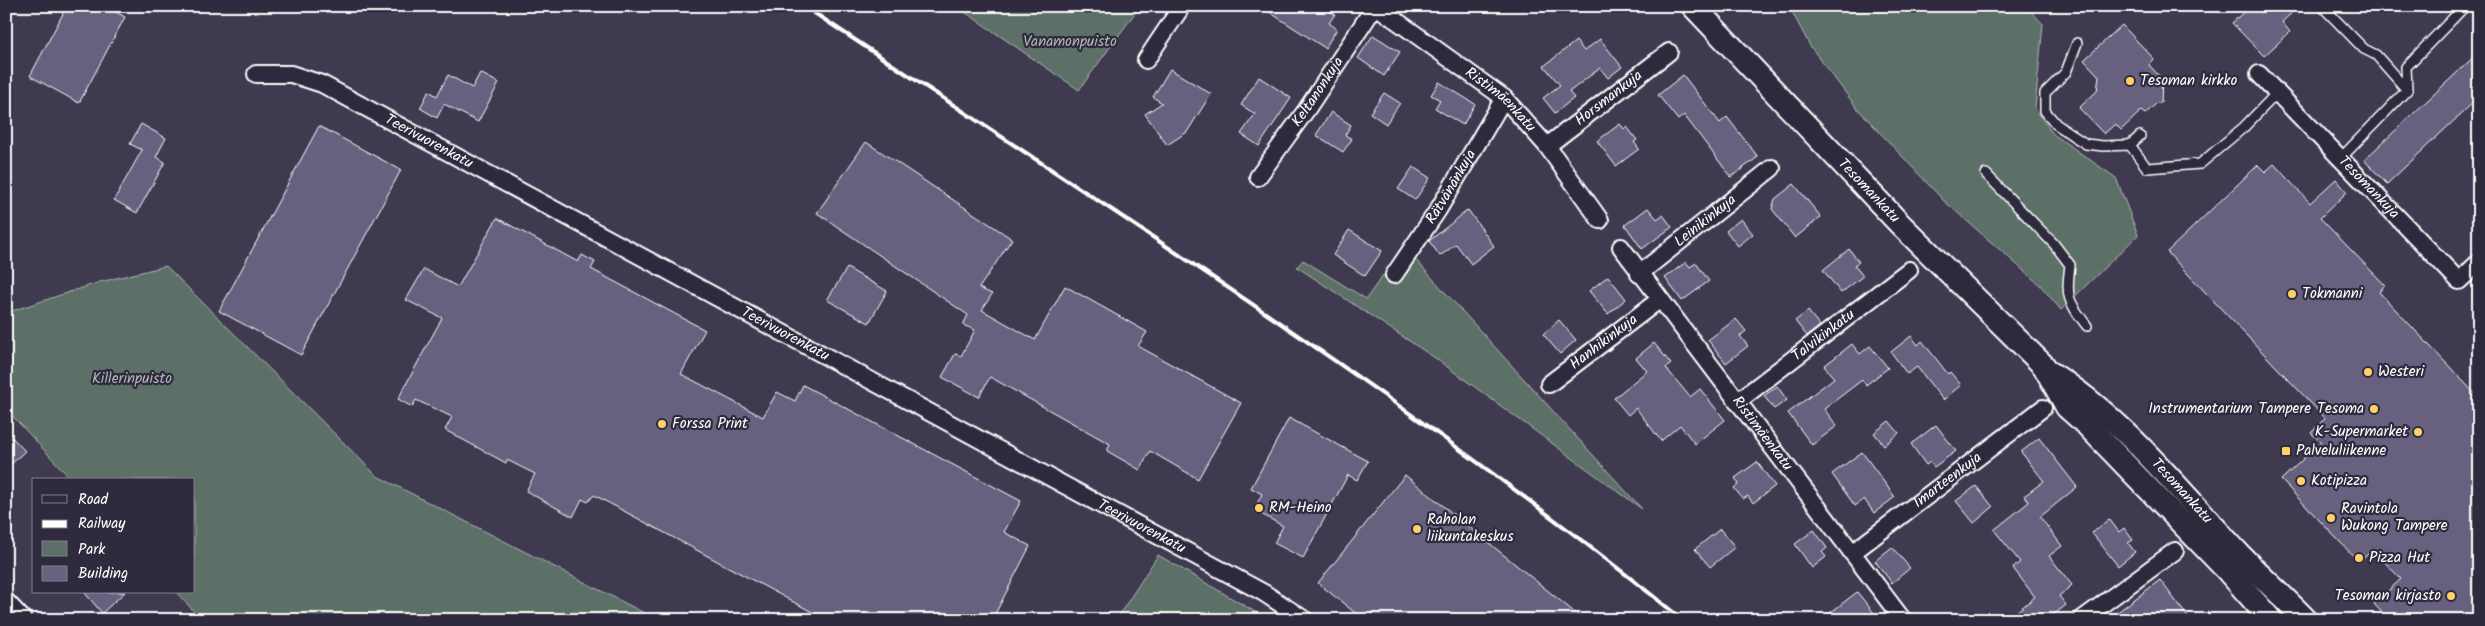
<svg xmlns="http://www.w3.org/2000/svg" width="2485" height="626" font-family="Kalam,sans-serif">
<rect width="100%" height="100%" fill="#403a51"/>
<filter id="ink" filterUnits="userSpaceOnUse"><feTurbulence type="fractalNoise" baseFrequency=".02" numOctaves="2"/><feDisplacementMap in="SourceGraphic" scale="10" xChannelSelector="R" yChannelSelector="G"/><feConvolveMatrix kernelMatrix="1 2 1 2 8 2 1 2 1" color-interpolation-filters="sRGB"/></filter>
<g filter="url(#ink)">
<g fill="#5c6f68" stroke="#aeb7b4">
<path d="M956,6H1140L1079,90Z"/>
<path d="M1789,6H2026L2043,24L2035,108L2053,134L2116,178L2138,235L2061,310L2040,285L1943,200L1857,108L1810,46Z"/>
<path d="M1413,257L1642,509L1435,358L1297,267L1303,260L1366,299L1383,275L1397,283Z"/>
<path d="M166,266L377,476L658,620H202L176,592H194V480H72L6,409V313L100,282Z"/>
<path d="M1158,555L1269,620H1116Z"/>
</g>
<g fill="#68617f" stroke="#fff">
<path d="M67,6H105L125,17L79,103L30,76Z"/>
<path d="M1260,6H1322L1335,14L1329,23L1337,29L1325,48Z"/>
<path d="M2250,6H2299L2282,22L2290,32L2264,56L2232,23Z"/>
<path d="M2122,25L2154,59L2149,65L2162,79L2161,103H2157L2145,114L2141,111L2121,130L2115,124L2104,134L2079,108L2097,91L2098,83L2099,76L2084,60Z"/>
<path d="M1373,35L1400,52L1384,76L1358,58Z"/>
<path d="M1600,39L1622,67L1608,78L1600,68L1569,92L1574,98L1555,113L1543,98L1560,85L1544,66L1576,41L1584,51Z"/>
<path d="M2479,52V97L2387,184L2364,160Z"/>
<path d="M1170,69L1211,94L1187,132L1167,145L1145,114L1162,103L1153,97Z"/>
<path d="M480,73L499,83L478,122L444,104L437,118L420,108L429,91L437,96L448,75L472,88Z"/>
<path d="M1683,75L1720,123L1727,117L1758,157L1731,177L1684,115L1678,120L1658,95Z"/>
<path d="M1259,77L1291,98L1259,146L1241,134L1255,114L1241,105Z"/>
<path d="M1439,82L1475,104L1463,125L1435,108L1440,100L1431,95Z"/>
<path d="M1384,93L1400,103L1386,124L1370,113Z"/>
<path d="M1331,112L1351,125L1345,135L1352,139L1343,152L1316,135Z"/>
<path d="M141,124L166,138L156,157L165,162L137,213L114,200L142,150L130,144Z"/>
<path d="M1620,124L1624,129L1627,127L1637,140L1634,142L1639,149L1616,166L1597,141Z"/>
<path d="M319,126L401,170L301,355L219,311Z"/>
<path d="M866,142L1012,239L979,288L992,294L982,310L1035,340L1065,286L1147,332L1138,346L1241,403L1198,479L1150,451L1140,470L1107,451L1110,444L990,377L979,397L942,377L955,354L961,356L975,330L963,325L968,315L817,213Z"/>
<path d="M2274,164L2310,203L2336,179L2347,192L2320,218L2385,285L2379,292L2479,398V620H2389L2374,604L2401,579L2373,550L2359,562L2281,480L2321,442L2311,433L2325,418L2167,252L2258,165L2265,172Z"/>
<path d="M1413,167L1430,178L1415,200L1398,189Z"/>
<path d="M1794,184L1821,217L1795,238L1772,209L1775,199Z"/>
<path d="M1648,208L1657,219L1663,215L1672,227L1642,249L1625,225Z"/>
<path d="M1468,210L1494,246L1471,264L1456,244L1440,256L1429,241Z"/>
<path d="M497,218L578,262L582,255L595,262L591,269L705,330L681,374L763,417L777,392L795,401L803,385L1021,501L1004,532L1030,546L992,620H827L594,495L588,502L582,499L573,517L526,491L535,474L507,460L506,463L445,430L452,417L416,400L412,407L398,399L442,318L406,300L424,269L458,287Z"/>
<path d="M1741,219L1753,234L1738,246L1726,231Z"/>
<path d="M1349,230L1382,251L1365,276L1333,255Z"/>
<path d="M1849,249L1859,262L1854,265L1863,276L1841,293L1823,270Z"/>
<path d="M1686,262L1690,267L1696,263L1709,281L1682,301L1665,278Z"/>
<path d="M847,268L887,291L869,323L827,300Z"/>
<path d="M1608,276L1626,299L1608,314L1589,291Z"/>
<path d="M1808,311L1820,326L1807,336L1795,321Z"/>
<path d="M1736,319L1746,331L1740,336L1748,346L1726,363L1708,340Z"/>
<path d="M1559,320L1576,340L1560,354L1543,334Z"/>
<path d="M1911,336L1918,345L1922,341L1948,374L1950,372L1961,385L1943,400L1917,367L1907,374L1891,352Z"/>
<path d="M1654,343L1671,364L1666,368L1690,397L1700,389L1725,420L1695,444L1680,425L1661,441L1636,408L1628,415L1614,398L1647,371L1636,358Z"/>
<path d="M1852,344L1860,354L1870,346L1888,368L1866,385L1862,380L1824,409L1837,426L1812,445L1788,413L1834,378L1824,366Z"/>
<path d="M1777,386L1787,400L1774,409L1764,396Z"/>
<path d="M1289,418L1368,461L1357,480L1348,475L1303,558L1274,543L1283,526L1254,510L1262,494L1251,488Z"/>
<path d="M1889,421L1899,433L1884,445L1874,433Z"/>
<path d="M1936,425L1956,451L1934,467L1930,462L1926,465L1911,444Z"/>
<path d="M6,431L25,451L6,469Z"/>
<path d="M2039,438L2077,487L2040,517L2062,546L2049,556L2072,585L2059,596L2066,605L2047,620H2006L2035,597L2013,568L2020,562L1994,530L2029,502L2024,496L2044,481L2021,452Z"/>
<path d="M1862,452L1895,497L1874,513L1864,499L1855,506L1832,474Z"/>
<path d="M1757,462L1775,486L1753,503L1748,496L1743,499L1734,488L1739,484L1735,478Z"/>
<path d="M1405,475L1584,620H1364L1318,583Z"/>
<path d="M1976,486L1993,507L1974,523L1956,501Z"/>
<path d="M2109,519L2119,532L2124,528L2133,540L2128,543L2135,552L2118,566L2092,533Z"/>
<path d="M1720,529L1735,547L1710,567L1695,549Z"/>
<path d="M1814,530L1827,548L1822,552L1826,557L1812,568L1795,544Z"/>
<path d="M1892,547L1910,568L1892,583L1875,561Z"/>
<path d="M2160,580L2190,620H2107Z"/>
<path d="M84,592H125L102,613Z"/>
<path d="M1857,592L1874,613L1865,620H1821Z"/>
</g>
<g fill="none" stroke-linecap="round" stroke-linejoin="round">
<defs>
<g id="service">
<path d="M2322,6L2364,49L2376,55L2407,90L2340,159"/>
<path d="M2077,43L2066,72L2045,93V111L2056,124L2075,137L2086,144L2103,146L2130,145L2147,168L2200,164L2244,127L2277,93"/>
<path d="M2407,90L2406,67L2465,6"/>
<path d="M2130,145L2140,136"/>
<path d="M1986,174L2054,244L2070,265C2066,297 2067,300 2087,326"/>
</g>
<g id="minor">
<path id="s1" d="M1376,6L1504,98L1547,146L1600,220"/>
<path d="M1146,60L1182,6"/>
<path id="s2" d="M256,74H291L322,84L1264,593L1305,620"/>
<path id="s3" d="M2259,74L2459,281L2479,262"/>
<path id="s4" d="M1547,146L1669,52"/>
<path id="s5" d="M1258,177L1307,109L1375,6"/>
<path id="s6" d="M1621,247L1903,620"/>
<path id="s7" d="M1639,274L1772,168"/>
<path id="s8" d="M1394,275L1438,210L1504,98"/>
<path id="s9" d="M1549,384L1659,300"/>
<path id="s10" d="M1737,402L1909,270"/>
<path id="s11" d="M1852,553L2043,408"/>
<path d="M2081,620L2175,551"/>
</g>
<path id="tertiary" d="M6,604L21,620"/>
<g id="secondary">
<path id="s12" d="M1693,6L1900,224L2044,366L2067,407L2086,424L2225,568L2271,620"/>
<path id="s13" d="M2049,372C2125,419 2180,492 2241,556C2262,578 2285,598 2306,620"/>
</g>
</defs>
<use href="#service" stroke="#fff" stroke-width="12"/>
<use href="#minor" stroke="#fff" stroke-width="20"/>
<use href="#tertiary" stroke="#fff" stroke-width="24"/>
<use href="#secondary" stroke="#fff" stroke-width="26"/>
<use href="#service" stroke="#2f2a3d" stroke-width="9"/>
<use href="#minor" stroke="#2f2a3d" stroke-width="16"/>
<use href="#tertiary" stroke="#2f2a3d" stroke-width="20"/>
<use href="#secondary" stroke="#2f2a3d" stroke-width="22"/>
<path stroke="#fff" stroke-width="4" d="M804,6C1101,204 1405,395 1683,620"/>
</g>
</g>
<g fill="#ffd166" stroke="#2f2a3d" stroke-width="2">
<circle cx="2130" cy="81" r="5"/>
<circle cx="2292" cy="294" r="5"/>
<circle cx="2368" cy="372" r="5"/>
<circle cx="2374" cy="409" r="5"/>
<circle cx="662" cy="424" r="5"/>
<circle cx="2418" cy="432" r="5"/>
<rect x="2281" y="446" width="10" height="10" rx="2.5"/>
<circle cx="2301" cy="481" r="5"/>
<circle cx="1259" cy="508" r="5"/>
<circle cx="2331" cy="518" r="5"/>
<circle cx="1417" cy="529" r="5"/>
<circle cx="2359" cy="558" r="5"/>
<circle cx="2451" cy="596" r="5"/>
</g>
<g text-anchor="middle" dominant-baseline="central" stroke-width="4.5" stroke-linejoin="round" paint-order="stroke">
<g font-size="15" fill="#aeb7b4" stroke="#2f2a3d">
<text x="1070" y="42">Vanamonpuisto</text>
<text x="132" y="379">Killerinpuisto</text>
</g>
<g font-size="15" fill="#fff" stroke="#2f2a3d" text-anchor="start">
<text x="2140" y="81">Tesoman kirkko</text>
<text x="2302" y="294">Tokmanni</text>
<text x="2378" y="372">Westeri</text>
<text x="2364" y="409" text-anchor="end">Instrumentarium Tampere Tesoma</text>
<text x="672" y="424">Forssa Print</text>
<text x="2408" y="432" text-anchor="end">K-Supermarket</text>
<text x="2296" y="451">Palveluliikenne</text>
<text x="2311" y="481">Kotipizza</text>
<text x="1269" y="508">RM-Heino</text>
<text x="2341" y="509">Ravintola<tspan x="2341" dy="17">Wukong Tampere</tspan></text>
<text x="1427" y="520">Raholan<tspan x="1427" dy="17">liikuntakeskus</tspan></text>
<text x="2369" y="558">Pizza Hut</text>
<text x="2441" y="596" text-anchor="end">Tesoman kirjasto</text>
</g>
<g font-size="15" fill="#fff" stroke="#2f2a3d">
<text stroke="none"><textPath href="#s5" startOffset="104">Keltanonkuja</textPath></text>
<text stroke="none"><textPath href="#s4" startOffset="78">Horsmankuja</textPath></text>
<text stroke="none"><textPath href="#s1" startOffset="156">Ristimäenkatu</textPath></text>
<text stroke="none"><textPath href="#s2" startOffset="189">Teerivuorenkatu</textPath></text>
<text stroke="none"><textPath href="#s8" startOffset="105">Rätvänänkuja</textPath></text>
<text stroke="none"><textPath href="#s3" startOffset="158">Tesomankuja</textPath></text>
<text stroke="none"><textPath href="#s12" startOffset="255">Tesomankatu</textPath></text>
<text stroke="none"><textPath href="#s7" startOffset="85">Leinikinkuja</textPath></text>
<text stroke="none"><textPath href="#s2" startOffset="594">Teerivuorenkatu</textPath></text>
<text stroke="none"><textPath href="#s10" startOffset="109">Talvikinkatu</textPath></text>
<text stroke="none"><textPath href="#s9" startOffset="69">Hanhikinkuja</textPath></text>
<text stroke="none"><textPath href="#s6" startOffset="234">Ristimäenkatu</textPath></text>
<text stroke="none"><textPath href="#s11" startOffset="120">Imarteenkuja</textPath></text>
<text stroke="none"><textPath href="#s13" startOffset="179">Tesomankatu</textPath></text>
<text stroke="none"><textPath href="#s2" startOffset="999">Teerivuorenkatu</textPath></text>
</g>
</g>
<rect width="2485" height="626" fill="none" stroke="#2f2a3d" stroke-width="25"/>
<rect x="12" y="12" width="2460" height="601" fill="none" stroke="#fff" stroke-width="2" filter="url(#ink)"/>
<rect x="32" y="478" width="162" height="115" fill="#2f2a3d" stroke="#827f8b"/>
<rect x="42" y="495" width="25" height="8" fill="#2f2a3d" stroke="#827f8b"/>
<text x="78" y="504" font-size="15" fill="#ffffff">Road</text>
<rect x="42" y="520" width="25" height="8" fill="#ffffff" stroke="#827f8b"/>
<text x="78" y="528" font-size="15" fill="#ffffff">Railway</text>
<rect x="42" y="541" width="25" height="15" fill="#5c6f68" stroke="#827f8b"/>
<text x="78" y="554" font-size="15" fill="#ffffff">Park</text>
<rect x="42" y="566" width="25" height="15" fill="#68617f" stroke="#827f8b"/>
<text x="78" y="578" font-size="15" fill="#ffffff">Building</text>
</svg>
